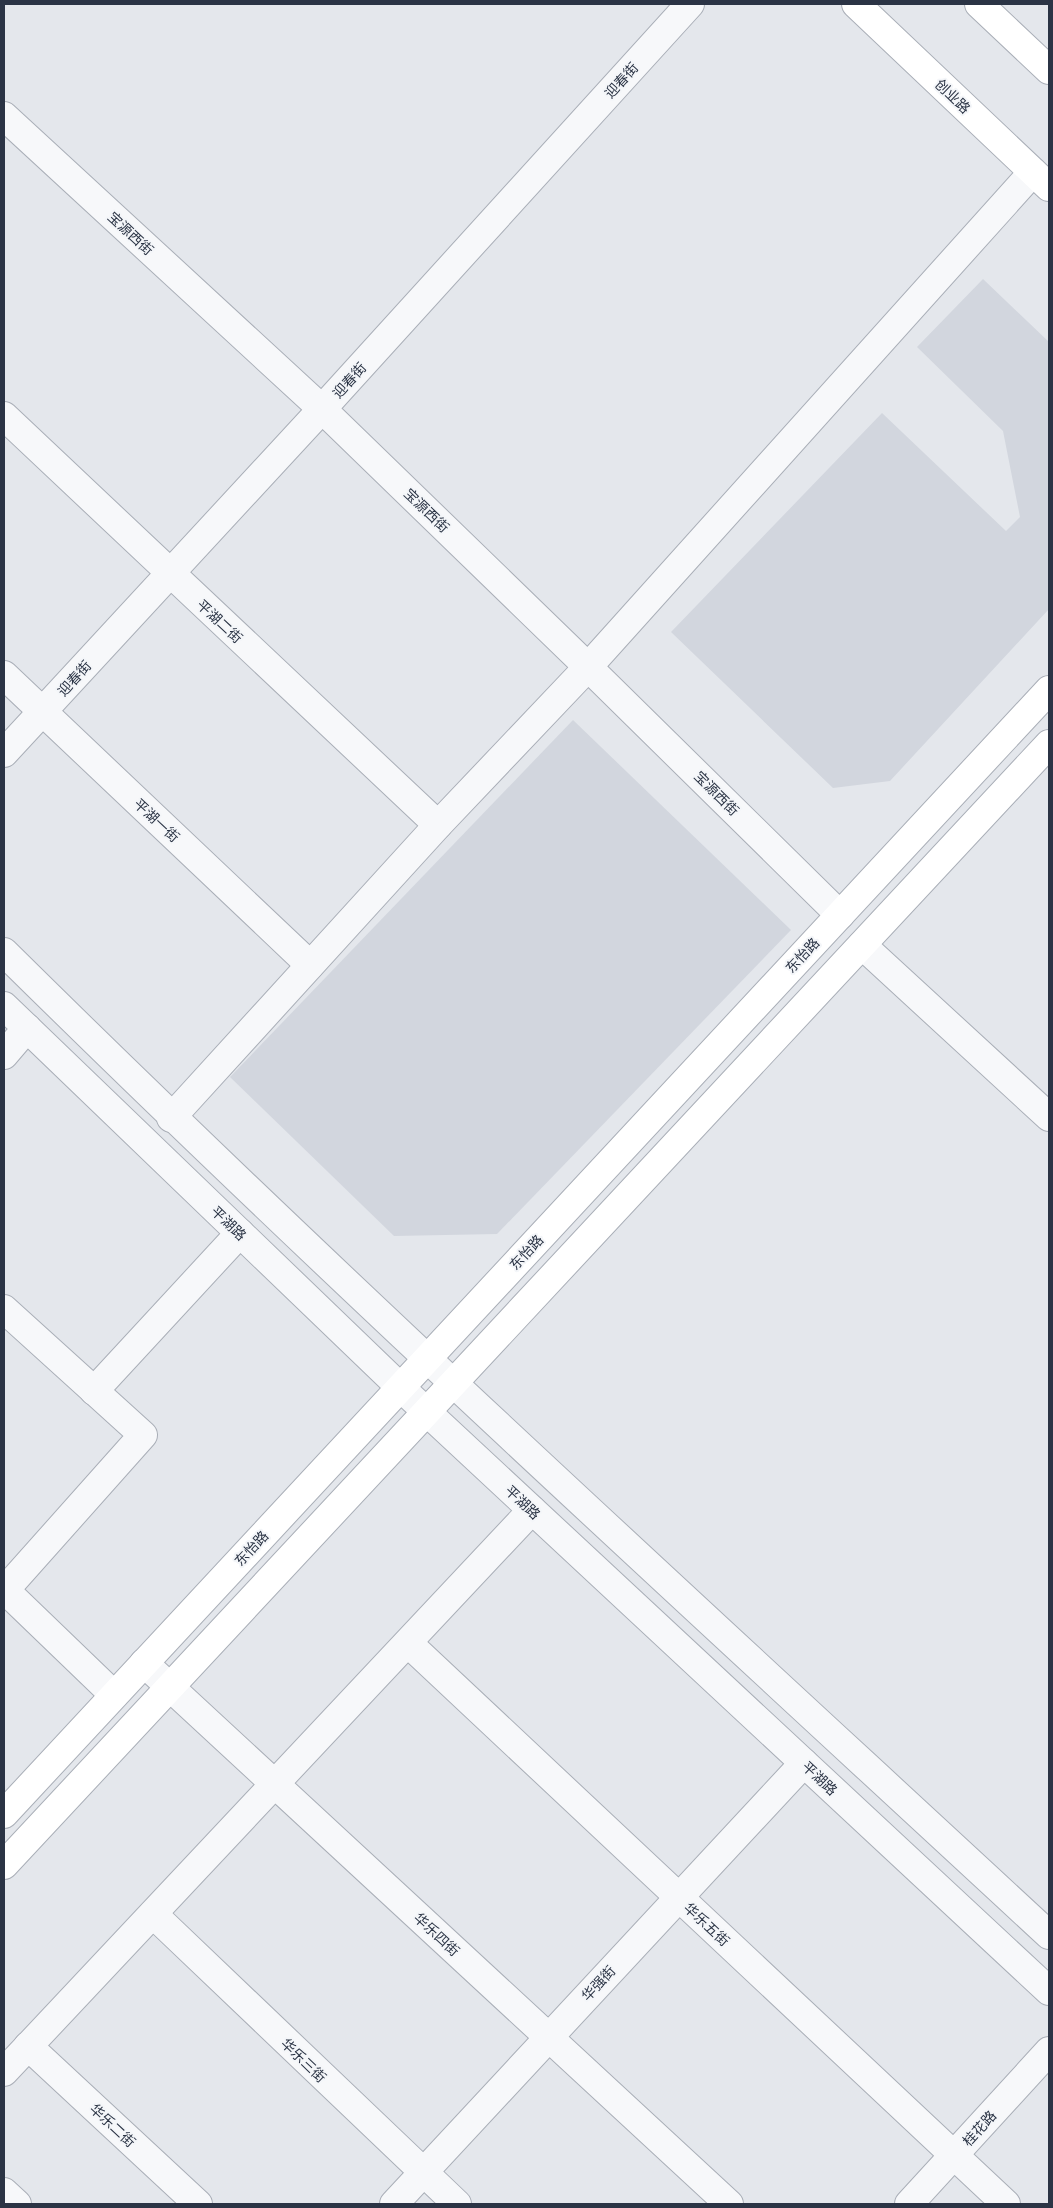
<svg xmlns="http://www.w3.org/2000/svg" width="1053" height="2208" font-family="'Golos Text','Noto Sans SC',sans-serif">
<rect width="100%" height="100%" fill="#e4e7ec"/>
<g fill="#d2d6de">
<path d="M983,279L1049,342V609L890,781L833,788L671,632L882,413L1006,531L1020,517L1003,431L917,347Z"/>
<path d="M573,720L791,930L497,1234L394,1236L230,1077Z"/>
</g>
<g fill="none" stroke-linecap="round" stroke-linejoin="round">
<defs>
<g id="street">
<path d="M4,116L322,409L588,667L840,915"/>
<path d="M4,416L438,825"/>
<path d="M4,675L310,965"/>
<path d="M4,753L322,409L690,4"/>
<path d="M862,945L1049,1117"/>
<path d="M4,952C344,1288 698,1610 1049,1935"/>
<path d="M4,1006L400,1387L1049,1991"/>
<path d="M4,1055L27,1028"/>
<path d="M171,1118L438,825L588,667L1033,172"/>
<path d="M4,1309L143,1435L5,1590"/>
<path d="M94,1391L240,1233"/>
<path d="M4,1591L5,1590L114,1695"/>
<path d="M408,1643L1006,2204"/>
<path d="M144,1663L729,2204"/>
<path d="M153,1914L457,2204"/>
<path d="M28,2046L198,2204"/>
<path d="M4,2072L532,1510"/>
<path d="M4,2192L17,2204"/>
<path d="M394,2204L804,1763"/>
<path d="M909,2204L1049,2051"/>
</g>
<g id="secondary">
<path d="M856,4L1049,187"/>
<path d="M979,4L1049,70"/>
<path d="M4,1814L1049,690"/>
<path d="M4,1865L1049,744"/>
</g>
</defs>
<use href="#street" stroke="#a9aeb7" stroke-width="30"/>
<use href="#secondary" stroke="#a9aeb7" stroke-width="30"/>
<use href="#street" stroke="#f7f8fa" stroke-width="28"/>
<use href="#secondary" stroke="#fff" stroke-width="28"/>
</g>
<g text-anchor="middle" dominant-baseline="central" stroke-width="4" stroke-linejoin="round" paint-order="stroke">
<g font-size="14" fill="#2b3445" stroke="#f4f6f9">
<text transform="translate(621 80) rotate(-48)">迎春街</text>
<text transform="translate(953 96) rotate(44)">创业路</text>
<text transform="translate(131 233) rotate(43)">宝源西街</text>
<text transform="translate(349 380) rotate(-48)">迎春街</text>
<text transform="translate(427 510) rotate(44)">宝源西街</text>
<text transform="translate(220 621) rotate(43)">平湖二街</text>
<text transform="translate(74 678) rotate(-48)">迎春街</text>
<text transform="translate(717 793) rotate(45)">宝源西街</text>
<text transform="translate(157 820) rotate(43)">平湖一街</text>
<text transform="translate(802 955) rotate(-47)">东怡路</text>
<text transform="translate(229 1223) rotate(44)">平湖路</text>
<text transform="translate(526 1252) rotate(-47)">东怡路</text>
<text transform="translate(523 1502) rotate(43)">平湖路</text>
<text transform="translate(251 1548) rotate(-47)">东怡路</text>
<text transform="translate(820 1778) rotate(43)">平湖路</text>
<text transform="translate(707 1924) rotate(43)">华乐五街</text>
<text transform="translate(437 1934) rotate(43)">华乐四街</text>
<text transform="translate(598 1983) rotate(-47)">华强街</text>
<text transform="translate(304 2060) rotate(44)">华乐三街</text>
<text transform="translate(113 2125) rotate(43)">华乐二街</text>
<text transform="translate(979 2128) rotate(-48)">桂花路</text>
</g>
</g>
<rect width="1053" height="2208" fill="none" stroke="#2b3445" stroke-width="10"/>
</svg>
